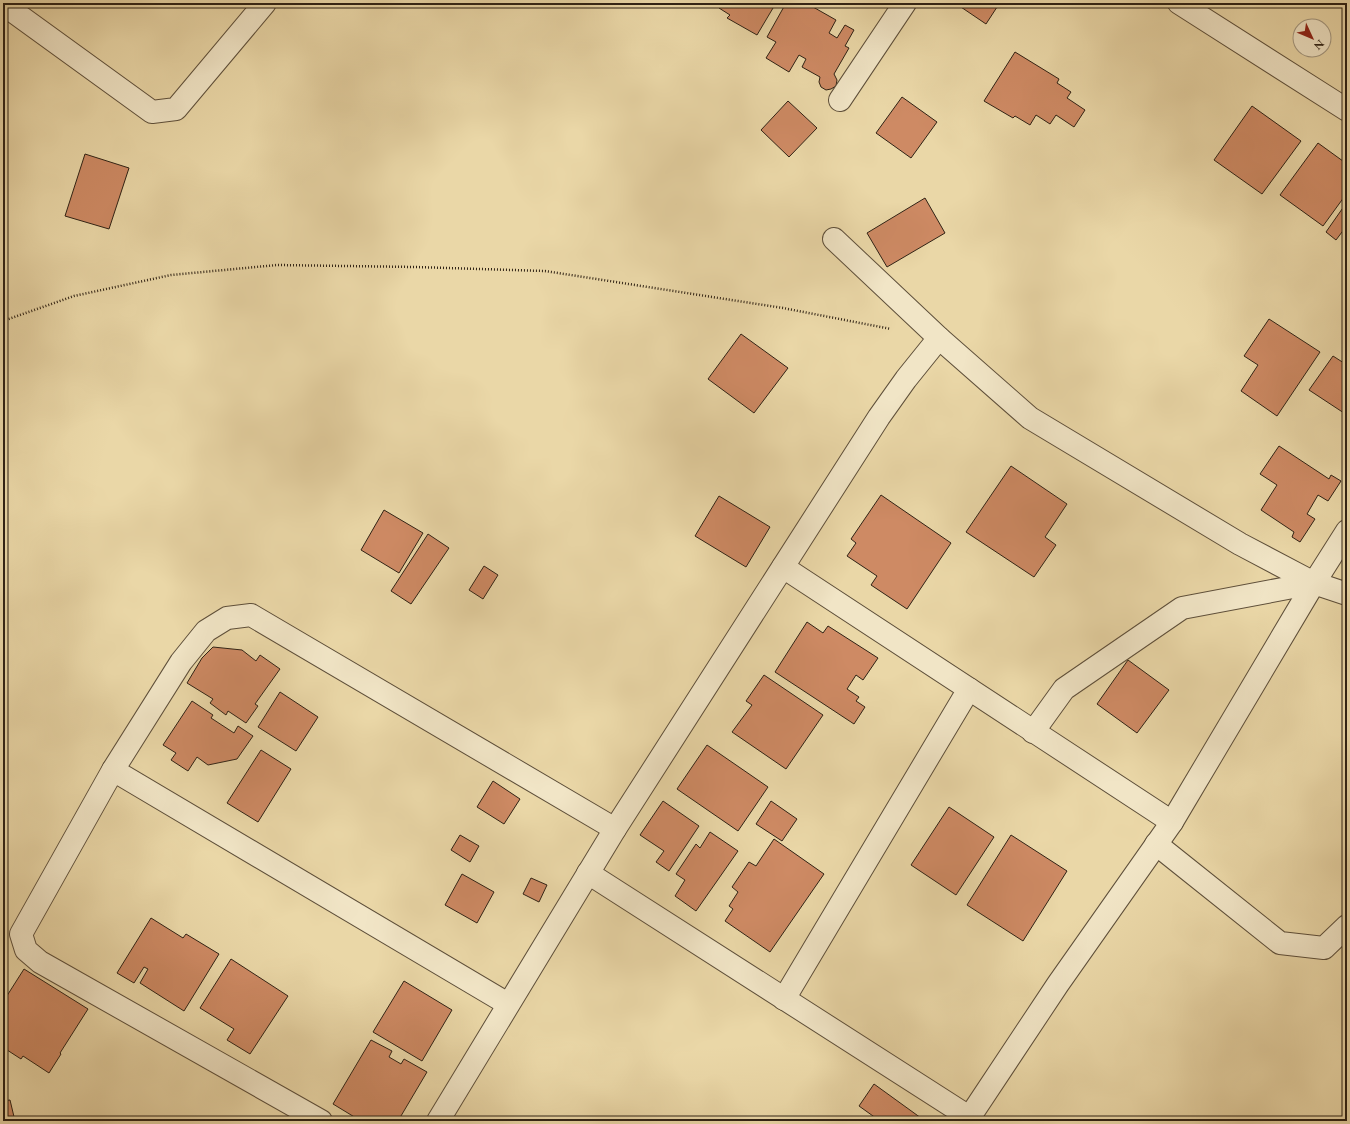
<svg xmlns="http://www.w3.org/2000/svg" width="1350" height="1124" font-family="'EB Garamond',serif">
<rect width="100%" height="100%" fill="#ead7a7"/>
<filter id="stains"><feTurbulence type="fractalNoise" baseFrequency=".005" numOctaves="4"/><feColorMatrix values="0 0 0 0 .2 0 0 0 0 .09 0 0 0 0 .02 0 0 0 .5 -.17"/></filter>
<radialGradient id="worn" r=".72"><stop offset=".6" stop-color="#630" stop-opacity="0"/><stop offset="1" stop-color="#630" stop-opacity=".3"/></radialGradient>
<g fill="#ce8a64" stroke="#2f2215">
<path d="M722,3H776L757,35L727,18L730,15L719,8Z"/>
<path d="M786,3H806L836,20L829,33L837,38L845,25L854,30L845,46L849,48L834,74L837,80L836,86L831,89L826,90L821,87L819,82L820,77L802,67L806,59L799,55L789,72L766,58L776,42L767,37Z"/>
<path d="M955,3H998L999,4L986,24Z"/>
<path d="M1015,52L1059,79L1057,83L1071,92L1067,98L1085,110L1074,127L1056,115L1050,124L1036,115L1030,125L1015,116L1013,118L984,101Z"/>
<path d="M902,97L937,122L911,158L876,133Z"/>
<path d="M788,101L817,128L789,157L761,130Z"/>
<path d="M1252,106L1301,141L1262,194L1214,160Z"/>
<path d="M1318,143L1347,164V193L1323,226L1280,195Z"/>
<path d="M85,154L129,168L109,229L65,216Z"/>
<path d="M925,198L945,233L887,267L867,233Z"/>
<path d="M1347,202V230L1345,228L1336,240L1326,232Z"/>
<path d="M1269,319L1320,352L1277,416L1241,391L1258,365L1244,356Z"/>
<path d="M741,334L788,368L754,413L708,379Z"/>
<path d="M1333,356L1347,365V415L1309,390Z"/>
<path d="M1279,446L1329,479L1331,475L1341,481L1328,501L1318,495L1307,514L1315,519L1300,542L1292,537L1294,532L1261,510L1277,485L1260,474Z"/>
<path d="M1011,466L1067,504L1045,537L1056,545L1034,577L966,532Z"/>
<path d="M881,495L951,543L907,609L871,585L877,576L847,556L856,543L851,539Z"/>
<path d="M719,496L770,527L746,567L695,536Z"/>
<path d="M384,510L423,533L399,573L361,550Z"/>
<path d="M428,534L449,548L411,604L391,591Z"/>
<path d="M484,566L498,575L483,599L469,590Z"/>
<path d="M807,622L823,633L828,626L878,658L863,680L856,675L847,689L859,697L856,701L865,707L854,724L775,672Z"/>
<path d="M213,647L242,650L256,661L260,655L280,669L255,704L258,706L246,723L228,711L226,715L210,703L213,699L187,683L202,658Z"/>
<path d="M1128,660L1169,690L1137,733L1097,704Z"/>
<path d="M764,675L823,715L786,769L732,732L752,705L746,701Z"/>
<path d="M280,692L318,717L296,751L258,727Z"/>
<path d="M192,701L213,715L211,718L234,733L238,726L253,736L237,759L208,765L197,757L188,771L171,760L176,753L163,745Z"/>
<path d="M707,745L768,787L738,831L677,789Z"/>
<path d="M261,750L291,769L258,822L227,803Z"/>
<path d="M493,781L520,799L504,824L477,807Z"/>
<path d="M663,801L699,826L669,871L656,862L664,851L640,835Z"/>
<path d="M771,801L797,819L782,841L756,824Z"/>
<path d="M949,807L994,837L956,895L911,865Z"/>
<path d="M710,832L738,851L696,911L675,896L685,880L676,874L696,844L700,848Z"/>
<path d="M460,835L479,846L470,862L451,850Z"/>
<path d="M1011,835L1067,871L1023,941L967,905Z"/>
<path d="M774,839L824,874L770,952L725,921L733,909L729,906L738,892L732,887L749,862L756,866Z"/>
<path d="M462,874L494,892L477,923L445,905Z"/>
<path d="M531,878L547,885L539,902L523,894Z"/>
<path d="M151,918L183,938L186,934L219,954L184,1011L140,983L148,969L144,967L134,983L117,973Z"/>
<path d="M231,959L288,996L250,1054L227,1040L234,1029L200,1008Z"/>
<path d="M24,969L88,1009L60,1053L61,1054L49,1073L23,1056L21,1059L4,1048L3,1049V1002Z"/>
<path d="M404,981L452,1010L422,1061L373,1032Z"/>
<path d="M371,1040L392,1051L389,1057L401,1064L404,1059L427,1072L398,1121H361L333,1104Z"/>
<path d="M874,1084L921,1118L919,1121H880L859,1106Z"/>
<path d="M10,1100L15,1121H3V1101Z"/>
</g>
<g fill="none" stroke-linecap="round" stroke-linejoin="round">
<defs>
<g id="minor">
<path d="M1179,3L1347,110"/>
<path d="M3,4L152,112L176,109L265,3"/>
<path d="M840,100L905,3"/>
<path d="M834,239L939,338L1030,418L1240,544L1314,583L1347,594"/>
<path d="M783,567L1172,822"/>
<path d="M1033,732L1064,689L1182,608L1314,583"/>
<path d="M113,770L508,1004"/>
<path d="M1156,844L1280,943L1324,948L1347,926"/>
<path d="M588,873L969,1117"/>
<path d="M784,999L969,689"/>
<path d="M321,1121L40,962L26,950L21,934L113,770L181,662L206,631L227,618L251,615L615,829"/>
<path d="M438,1121L615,829L879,417L906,379L939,338"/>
<path d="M967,1121L1058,984L1172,822L1314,583L1347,531"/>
</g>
</defs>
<use href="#minor" stroke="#5e4f3a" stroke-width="24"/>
<path stroke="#2f2215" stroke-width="2.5" stroke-dasharray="1 2" stroke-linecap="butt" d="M3,321L74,296L171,275L277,265L415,267L545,271L783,308L891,329"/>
<use href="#minor" stroke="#f1e5c6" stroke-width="22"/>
</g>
<rect width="1350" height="1124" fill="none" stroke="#ead7a7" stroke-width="16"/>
<rect x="4" y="4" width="1342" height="1116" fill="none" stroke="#2f2215" stroke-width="2"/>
<rect x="8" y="8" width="1334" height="1108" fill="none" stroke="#2f2215"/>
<g transform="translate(1312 38) rotate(134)"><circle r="19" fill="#f1e5c6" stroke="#a3977f"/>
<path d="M0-3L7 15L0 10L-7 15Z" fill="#8f2418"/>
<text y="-6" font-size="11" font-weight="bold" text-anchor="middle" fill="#2f2215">N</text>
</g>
<rect width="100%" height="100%" filter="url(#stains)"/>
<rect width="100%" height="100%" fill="url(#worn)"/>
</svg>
